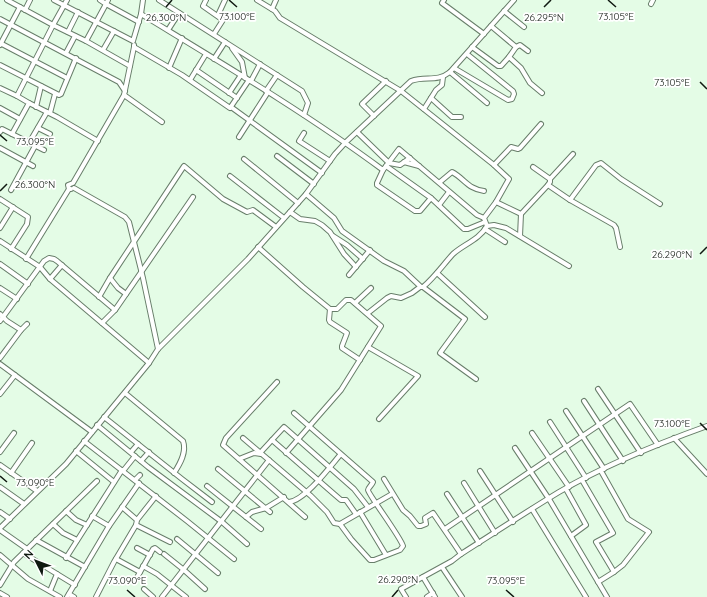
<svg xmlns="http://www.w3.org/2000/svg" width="707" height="597" font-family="Quicksand,sans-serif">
<rect width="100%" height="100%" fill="#e4fce6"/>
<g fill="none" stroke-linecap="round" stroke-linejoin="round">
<defs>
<g id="minor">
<path d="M54,0L133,41L141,14C223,64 306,113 383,170L399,149L477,215L484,218"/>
<path d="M67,0L53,25L86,41L106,4L100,0"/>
<path d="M108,0L106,4L139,22"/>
<path d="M159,0L302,91L308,103L304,115"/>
<path d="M206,0L203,6L223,20L214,34"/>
<path d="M257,0L275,11L280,18L401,91L494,165L511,147L518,149L520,148L541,124"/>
<path d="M444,0L442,3L484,34"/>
<path d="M651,4L653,0"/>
<path d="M272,9L276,0"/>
<path d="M25,10L30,0"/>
<path d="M504,11L524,27"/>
<path d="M141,14L143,0"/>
<path d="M218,15L225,0"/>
<path d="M0,19L119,82L125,91"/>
<path d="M491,26L516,47L509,57"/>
<path d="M168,30L179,13"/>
<path d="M68,32L78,12"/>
<path d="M86,41L130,66"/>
<path d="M0,43L67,78"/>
<path d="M0,45L20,7"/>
<path d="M134,45V47L182,75L230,108L249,80"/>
<path d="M472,47L498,66H501L509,57L521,68L530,83L542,93"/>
<path d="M516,47L520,45L528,51"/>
<path d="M232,48L242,62L245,78"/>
<path d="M103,50L114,31"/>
<path d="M66,53L75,36"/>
<path d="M214,59L225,42"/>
<path d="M0,65L59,95L61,94L76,58"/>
<path d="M169,68L182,38"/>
<path d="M454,68L508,100L512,99L514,94L513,91L467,54"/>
<path d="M196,70L237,98"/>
<path d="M450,72L487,103"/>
<path d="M190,80L206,54"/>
<path d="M251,81L260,64"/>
<path d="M0,88L17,96L53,25L7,0"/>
<path d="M266,91L277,75"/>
<path d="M229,93L241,75"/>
<path d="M124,95L162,122"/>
<path d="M431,98L452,117H461"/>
<path d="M29,103L57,117L98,141"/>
<path d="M36,107L41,86"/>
<path d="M231,107L322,173"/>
<path d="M0,108L20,119"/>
<path d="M424,109L436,90L442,85L443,77"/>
<path d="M50,113L55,94"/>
<path d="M374,116L362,104L386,81"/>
<path d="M38,128L50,134"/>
<path d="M0,132L2,129L12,134L29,103L17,96"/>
<path d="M357,132L389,163L400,165L410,158"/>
<path d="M304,133L299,141L330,161"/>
<path d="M12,134L44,150"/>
<path d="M239,137L268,92"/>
<path d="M29,143L47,112"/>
<path d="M0,148L33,166"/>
<path d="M277,156L314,184"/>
<path d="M244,159L298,203"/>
<path d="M404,162L419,166"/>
<path d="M494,165L509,179L496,202"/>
<path d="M386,166L431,198L464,229H468L485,222"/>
<path d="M533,167L550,179V182L548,185"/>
<path d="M383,170L377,183V185L415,211H420L431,198"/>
<path d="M230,176L284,218"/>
<path d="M550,179L573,154"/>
<path d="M440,182L452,172C465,179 468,189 484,191"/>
<path d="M74,188L125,217L129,222L143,278L158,349"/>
<path d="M69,189L68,185L73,183L124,95L134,47"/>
<path d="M11,190L35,146"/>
<path d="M306,194L334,218L342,231L384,261L404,271L421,287H423C434,278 443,265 453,254C464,244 479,240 487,226L484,218L496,202L521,214L548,185L570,200L614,225L616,228L620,247"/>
<path d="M0,199L28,217L27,224L11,249"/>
<path d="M570,200L596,165L601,163L621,179L660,204"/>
<path d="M439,205L449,192"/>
<path d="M290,212L300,219L315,221L322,225L330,232L344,254L356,267"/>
<path d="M487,226L494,225L506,228L569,266"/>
<path d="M0,228L13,207"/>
<path d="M485,229L505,242"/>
<path d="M333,236L347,245L363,259"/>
<path d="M520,236L521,214"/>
<path d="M0,241L40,267L50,279L149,363"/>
<path d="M258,247L303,287L330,309H337L346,300H351L381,326L341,390L286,453"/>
<path d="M26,259L69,189H71"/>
<path d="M0,264L28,284"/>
<path d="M437,273L485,317"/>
<path d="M349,275L370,250"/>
<path d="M110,278L118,288L126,294"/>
<path d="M50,279L62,265"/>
<path d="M423,287L465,319L440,353L476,379"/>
<path d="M0,288L17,299"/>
<path d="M99,297L110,278L184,166L223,199L247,212L253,210L276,227"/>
<path d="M355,303L371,288"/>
<path d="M330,309L329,320L330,322L347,333L342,346V348L360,360"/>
<path d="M368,313L387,298L391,296L401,298L412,293L420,287"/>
<path d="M0,314L7,321L21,330"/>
<path d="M0,321L44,261L49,258L54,259L57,261L115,310"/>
<path d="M102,323L115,310L193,197"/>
<path d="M368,347L418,376L379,419"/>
<path d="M0,358L21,330L27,324"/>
<path d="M0,364L92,432"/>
<path d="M277,382L226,438L223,445L305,517"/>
<path d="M598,389L641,453"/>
<path d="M125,393L183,441C187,452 180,464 174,473"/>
<path d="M0,394L15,375"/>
<path d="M584,401L623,461"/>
<path d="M566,411L604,469"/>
<path d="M294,413L373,482C372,485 368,488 368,490C368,494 400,536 403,546L400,550L374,560H370L351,539L340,524L392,494"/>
<path d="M104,417L182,479L212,502"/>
<path d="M550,422L586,478"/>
<path d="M97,425L148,467L222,522L247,544"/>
<path d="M532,433L569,487"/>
<path d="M243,438L311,496L327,512L334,523L340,524"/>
<path d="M674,438L707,474"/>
<path d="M272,440L334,494L341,500H346L356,514"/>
<path d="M84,441L187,521L234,559"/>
<path d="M515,448L549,499L607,597"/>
<path d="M76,451L114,482"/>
<path d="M0,452L14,433"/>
<path d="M131,452L138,444"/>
<path d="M260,453L284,427L354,489L368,507"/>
<path d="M239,459L254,453L261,454"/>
<path d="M141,461L149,452"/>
<path d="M0,465L37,491"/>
<path d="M218,469L270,512"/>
<path d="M123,471L135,456"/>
<path d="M480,471L513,522"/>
<path d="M11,473L32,443"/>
<path d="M384,479L403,510L410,516L418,526H421L426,524L425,518L433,513L461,554L452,561L401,589L406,597"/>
<path d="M135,480L140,475"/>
<path d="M582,480L613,533L596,542L614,572L623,565L649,532L628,519L601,471"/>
<path d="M464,483L495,533"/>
<path d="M207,486L261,529"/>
<path d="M0,487L24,504"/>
<path d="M566,489L586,525L571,536"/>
<path d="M447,494L479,543"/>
<path d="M289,502C305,500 329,468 340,455"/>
<path d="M122,507L137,520"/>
<path d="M532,509L586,597"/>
<path d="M66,511L76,520L87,525"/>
<path d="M0,512L10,519"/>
<path d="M360,512L386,555"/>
<path d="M92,516L109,526"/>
<path d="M246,517L252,512L266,508L284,497"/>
<path d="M53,524L63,533L77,540"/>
<path d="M136,525L170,542"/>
<path d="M0,528L66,464L149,363L158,349L248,259L306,194L335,154L346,142L411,81C426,75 436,83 450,72L514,0"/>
<path d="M445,529L630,404L658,445"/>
<path d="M0,530L27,549"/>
<path d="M177,539L218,573"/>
<path d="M36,540L85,567"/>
<path d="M137,548L150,555"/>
<path d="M23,553L57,574L50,591"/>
<path d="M164,554L184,570L205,589"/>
<path d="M461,554C494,533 526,512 559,492C605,465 657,444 707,426"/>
<path d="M0,555L28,579L60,597"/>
<path d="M66,558L122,470"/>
<path d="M116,559L140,572"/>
<path d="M143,566L157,574L186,597"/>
<path d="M442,567L462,597"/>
<path d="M57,574L75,585"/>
<path d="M423,577L435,597"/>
<path d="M135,581L153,549L155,548L160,552"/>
<path d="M598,582L614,572"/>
<path d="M0,585L14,562L97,481"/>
<path d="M144,589L153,597"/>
<path d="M0,593L7,597"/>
<path d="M69,594L74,597"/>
<path d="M67,597L109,526L139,483"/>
<path d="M96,597L114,562L136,525L137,520L156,496"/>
<path d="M162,597L269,460"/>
<path d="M427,597L433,593"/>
</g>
</defs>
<use href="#minor" stroke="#687e6a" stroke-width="6"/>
<use href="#minor" stroke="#fff" stroke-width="4"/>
</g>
<path fill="none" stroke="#101911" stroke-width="1.5" d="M229,0L237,7M608,0L616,7M166,7L172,0M544,7L551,0M700,82L707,89M0,135L7,141M0,191L7,184M700,254L707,247M700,423L707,430M0,476L7,482M127,590L135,597M506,590L514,597M392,597L398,590"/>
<g font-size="10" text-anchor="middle" fill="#101911" stroke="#fff" stroke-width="3.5" stroke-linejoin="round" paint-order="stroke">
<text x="237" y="20">73.100°E</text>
<text x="616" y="20">73.105°E</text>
<text x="544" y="21">26.295°N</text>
<text x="166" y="21">26.300°N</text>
<text x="672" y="86">73.105°E</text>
<text x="35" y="145">73.095°E</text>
<text x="35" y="188">26.300°N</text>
<text x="672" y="258">26.290°N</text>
<text x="672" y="427">73.100°E</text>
<text x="35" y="486">73.090°E</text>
<text x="398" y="583">26.290°N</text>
<text x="127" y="584">73.090°E</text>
<text x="506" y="584">73.095°E</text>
</g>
<g transform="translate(36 561) rotate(312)" stroke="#ffffff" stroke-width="3" paint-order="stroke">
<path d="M0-3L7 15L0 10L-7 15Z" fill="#101911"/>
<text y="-6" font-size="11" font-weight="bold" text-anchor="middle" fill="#101911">N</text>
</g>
</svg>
